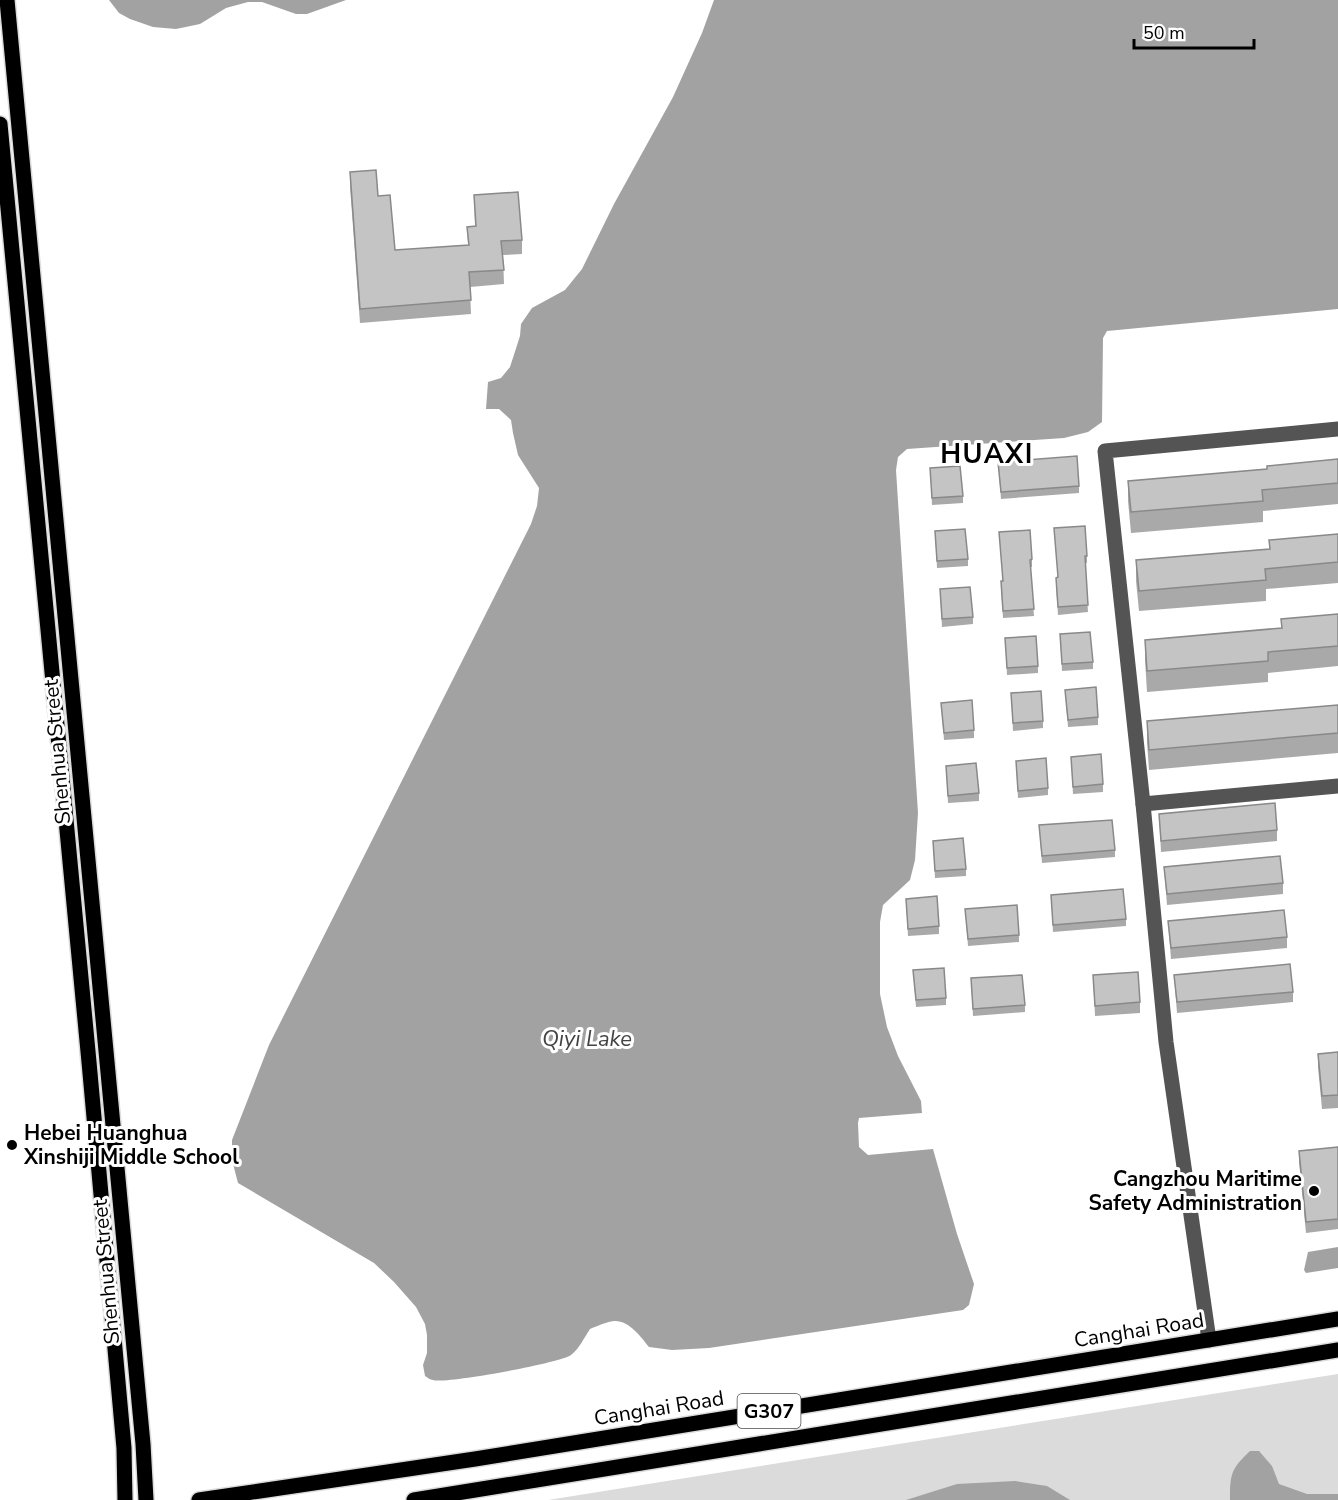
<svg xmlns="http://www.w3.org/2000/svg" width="1338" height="1500" font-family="'Nunito Sans',sans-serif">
<rect width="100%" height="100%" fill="#fff"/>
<path fill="#dbdbdb" d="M1338,1374V1500H548Z"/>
<g fill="#a2a2a2">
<path d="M109,0H346L307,14H296L262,2H248L226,8L200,24L176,29L153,27L130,19L119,13Z"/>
<path d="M714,0H1338V309L1107,331L1103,338L1102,422L1088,432L1064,438L907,449L898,457L896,470L918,813L915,860L910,880L883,905L880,922V994L887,1027L898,1056L921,1101L922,1113L859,1118L858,1123L859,1147L868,1155L933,1149L957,1234L974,1284L969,1305L963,1310L709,1348L672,1350L649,1347C641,1337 629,1320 614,1321C606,1322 597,1326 590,1329C584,1338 579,1349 571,1355C561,1363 445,1384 433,1380C430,1380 427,1377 425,1376L423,1365L427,1353V1335L425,1324L416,1307L394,1282L374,1263L238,1183L232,1160V1140L269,1045L531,524L537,506L539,488L518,455L513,433L511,420L499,409H486L488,382L501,378L510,367L520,336L521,324L532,308L565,290L582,269L614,204L673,97L702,33Z"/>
<path d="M1338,1247V1268L1306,1273L1304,1270L1308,1252Z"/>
<path d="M1250,1451H1259L1272,1466L1279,1484L1307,1494H1338V1500H1230C1230,1474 1231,1469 1250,1451Z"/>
<path d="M1015,1481L1047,1486L1070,1500H906L957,1484Z"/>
</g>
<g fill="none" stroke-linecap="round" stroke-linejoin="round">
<defs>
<g id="major">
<path d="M7,0L143,1444L146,1500"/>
<path d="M0,124L89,1062L124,1448L125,1500"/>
<path d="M199,1500L475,1459L1338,1319"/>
<path d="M414,1500L1338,1350"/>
</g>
</defs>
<use href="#major" stroke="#dbdbdb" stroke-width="18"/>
<g stroke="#545454" stroke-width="15">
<path d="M1143,804L1338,786"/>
<path d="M1209,1340L1166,1042L1143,804L1105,451L1338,429"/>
</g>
<use href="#major" stroke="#000" stroke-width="15"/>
</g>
<g fill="#a9a9a9">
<path d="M350,172L378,196L395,250L468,245L467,227L475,226L474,195L522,240V254L503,255L504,284L470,287L471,314L360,323L350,186Z"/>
<path d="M1338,459V504L1263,511V522L1131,533L1128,501V481L1267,469Z"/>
<path d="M998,462L1079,486V493L1001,499Z"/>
<path d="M930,468L963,496V503L932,505Z"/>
<path d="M1054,528L1087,556V563H1085L1088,612L1058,615L1056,585V578L1058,577Z"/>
<path d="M935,531L968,559V566L937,568Z"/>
<path d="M999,532L1032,559V567H1030L1034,616L1003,618L1001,588V581H1003Z"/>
<path d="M1338,534V583L1266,589V601L1139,611L1136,581V560L1269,549V540Z"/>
<path d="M940,589L973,617V624L942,627Z"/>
<path d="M1338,614V666L1268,673V682L1147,692L1145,660V640L1281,628V619Z"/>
<path d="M1060,634L1093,662V669L1062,671Z"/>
<path d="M1005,638L1038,666V673L1007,675Z"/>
<path d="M1065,690L1098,717V725L1068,727Z"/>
<path d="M1011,693L1043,721V728L1013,731Z"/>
<path d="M941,703L974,730V738L944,740Z"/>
<path d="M1338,705V753L1149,770L1147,742V721Z"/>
<path d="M1071,757L1103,784V792L1073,794Z"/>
<path d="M1016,761L1048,788V795L1018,798Z"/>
<path d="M946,766L979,793V801L948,803Z"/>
<path d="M1159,814L1277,830V841L1161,852Z"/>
<path d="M1039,825L1115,850V857L1042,863Z"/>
<path d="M933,841L966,869V876L935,878Z"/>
<path d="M1164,867L1283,883V894L1167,905Z"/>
<path d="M1051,895L1126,919V926L1053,932Z"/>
<path d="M906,899L939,926V934L908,936Z"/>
<path d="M965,909L1019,935V942L968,946Z"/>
<path d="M1168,921L1287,937V948L1171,959Z"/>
<path d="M913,970L946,998V1005L916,1007Z"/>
<path d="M1093,975L1140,1002V1013L1095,1016Z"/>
<path d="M1174,975L1293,992V1002L1177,1013Z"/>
<path d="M971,978L1025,1005V1012L973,1016Z"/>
<path d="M1338,1052V1108L1322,1109L1318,1067V1054Z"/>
<path d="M1338,1147V1229L1306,1233L1299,1162V1151Z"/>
</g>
<g fill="#c4c4c4" stroke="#898989" stroke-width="1.5">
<path d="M376,170L378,196L390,195L395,250L469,245L467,227L476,226L474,195L518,192L522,240L501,241L504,270L469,272L471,300L360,309L350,172Z"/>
<path d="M1077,456L1079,486L1001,492L998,462Z"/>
<path d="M1338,459V483L1262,490L1263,501L1131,512L1128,481L1267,469V466Z"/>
<path d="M960,466L963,496L932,498L930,468Z"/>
<path d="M1085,526L1087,556H1085L1088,605L1058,607L1056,578L1058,577L1054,528Z"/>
<path d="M965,529L968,559L937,561L935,531Z"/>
<path d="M1030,530L1032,559L1030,560L1034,609L1003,611L1001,581H1003L999,532Z"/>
<path d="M1338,534V562L1265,569L1266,580L1139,591L1136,560L1270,549L1269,540Z"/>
<path d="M970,587L973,617L942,619L940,589Z"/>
<path d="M1338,614V646L1268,652V661L1147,671L1145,640L1282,628L1281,619Z"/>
<path d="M1090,632L1093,662L1062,664L1060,634Z"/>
<path d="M1036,636L1038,666L1007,668L1005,638Z"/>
<path d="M1096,687L1098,717L1068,720L1065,690Z"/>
<path d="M1041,691L1043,721L1013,723L1011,693Z"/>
<path d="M972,700L974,730L944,733L941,703Z"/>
<path d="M1338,705V733L1149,750L1147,721Z"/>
<path d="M1101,754L1103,784L1073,787L1071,757Z"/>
<path d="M1046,758L1048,788L1018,791L1016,761Z"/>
<path d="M976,763L979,793L948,796L946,766Z"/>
<path d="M1275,803L1277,830L1161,841L1159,814Z"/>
<path d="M1112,820L1115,850L1042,856L1039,825Z"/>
<path d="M963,838L966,869L935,871L933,841Z"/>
<path d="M1280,856L1283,883L1167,894L1164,867Z"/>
<path d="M1123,889L1126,919L1053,925L1051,895Z"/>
<path d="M937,896L939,926L908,929L906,899Z"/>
<path d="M1017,905L1019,935L968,939L965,909Z"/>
<path d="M1284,910L1287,937L1171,948L1168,921Z"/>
<path d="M1290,964L1293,992L1177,1002L1174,975Z"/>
<path d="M944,968L946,998L916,1000L913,970Z"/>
<path d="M1138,972L1140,1002L1095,1006L1093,975Z"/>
<path d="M1022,975L1025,1005L973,1009L971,978Z"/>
<path d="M1338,1052V1095L1322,1096L1318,1054Z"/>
<path d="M1338,1147V1219L1306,1222L1299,1151Z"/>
</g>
<g fill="#000" stroke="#fff" stroke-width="2">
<circle cx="12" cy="1145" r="6"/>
<circle cx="1314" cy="1191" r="6"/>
</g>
<g text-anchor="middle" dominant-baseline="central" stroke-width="6" stroke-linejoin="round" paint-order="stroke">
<rect fill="#fff" stroke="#4c4c4c" stroke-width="1.5" x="737.5" y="1394" width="63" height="34" rx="4.5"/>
<g font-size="20" font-weight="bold" fill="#000">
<text x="769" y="1411">G307</text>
</g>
<g font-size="21" fill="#000" stroke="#fff">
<text transform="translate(57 752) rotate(-95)">Shenhua Street</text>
<text transform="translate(106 1272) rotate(-95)">Shenhua Street</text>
<text transform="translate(1139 1330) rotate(-9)">Canghai Road</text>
<text transform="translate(659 1408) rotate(-9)">Canghai Road</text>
</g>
<g font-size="21" font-weight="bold" fill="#000" stroke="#fff" text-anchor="start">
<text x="24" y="1133">Hebei Huanghua<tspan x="24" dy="24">Xinshiji Middle School</tspan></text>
<text x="1302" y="1179" text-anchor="end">Cangzhou Maritime<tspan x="1302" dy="24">Safety Administration</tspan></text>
</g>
<g font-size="22" font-style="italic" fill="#434343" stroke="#fff">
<text x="587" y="1039">Qiyi Lake</text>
</g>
<g font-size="27" font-weight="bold" letter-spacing="1.5" fill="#000" stroke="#fff">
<text x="987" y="454">HUAXI</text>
</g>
</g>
<path d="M1134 39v9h120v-9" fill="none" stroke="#000000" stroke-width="3"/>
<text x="1143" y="39" font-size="18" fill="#000000" stroke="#ffffff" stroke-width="4.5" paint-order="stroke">50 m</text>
</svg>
